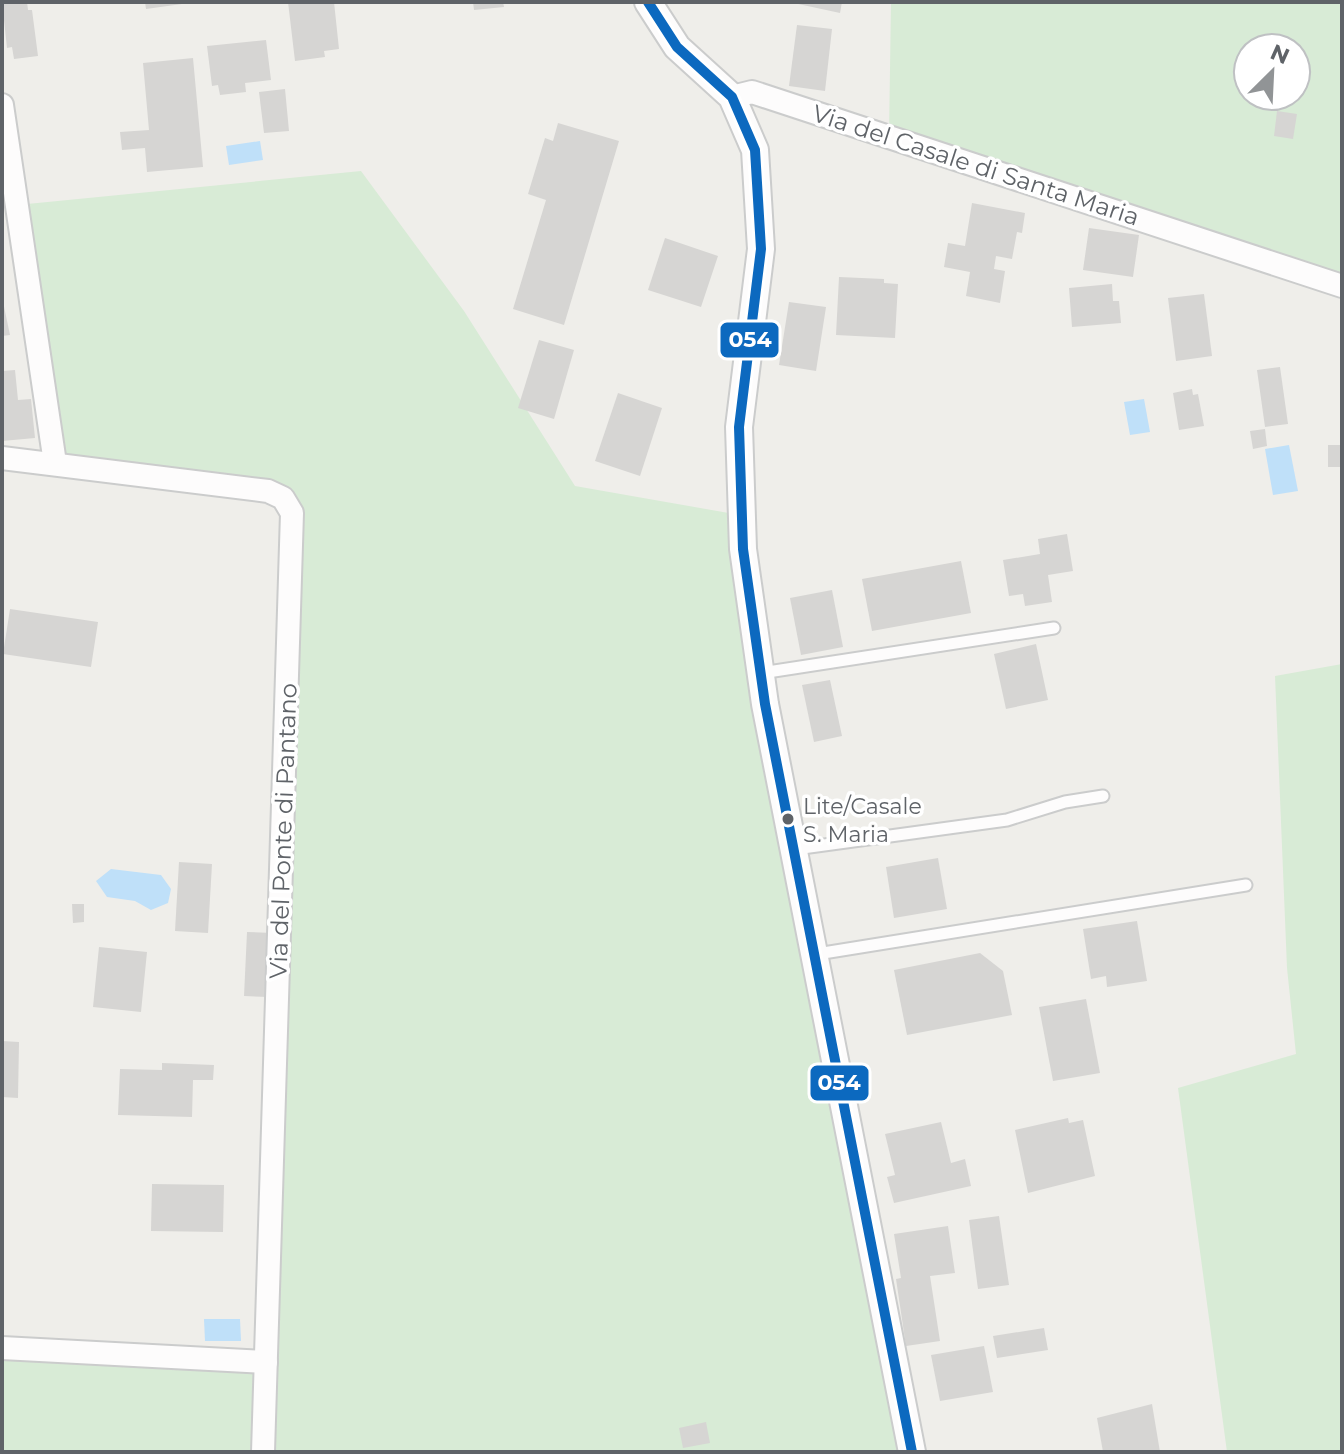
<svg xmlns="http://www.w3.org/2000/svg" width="1344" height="1454" font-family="Montserrat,sans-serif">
<rect width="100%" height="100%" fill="#efeeea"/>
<g fill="#d8ebd6" fill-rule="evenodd">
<path d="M891,2H1342V288L889,136ZM1248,48H1296V96H1248Z"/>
<path d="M361,171L464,311L575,486L740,515L912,1452H2V1346L265,1362L288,505L55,463L17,205Z"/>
<path d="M1342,664V1452H1227L1178,1088L1296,1054L1287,968L1275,676Z"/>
</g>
<g fill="#bfe0f9">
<path d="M260,141L263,160L229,165L226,146Z"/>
<path d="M1144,399L1150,432L1130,435L1124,402Z"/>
<path d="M1289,445L1298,491L1273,495L1265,449Z"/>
<path d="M111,869L161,875L171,889L168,903L151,910L135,901L107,897L96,881Z"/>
<path d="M204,1319H240L241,1341H205Z"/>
</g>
<g fill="#d6d5d3">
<path d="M2,2H27L28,10H32L38,56L14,59L12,47L7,48Z"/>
<path d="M145,2H182V4L146,9Z"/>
<path d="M288,2H334L339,49L324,51L325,57L295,61Z"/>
<path d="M473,2H503L504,7L474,10Z"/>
<path d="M789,2H842L840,13Z"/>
<path d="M797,25L832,29L825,91L789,86Z"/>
<path d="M266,40L271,80L245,83L246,92L220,95L218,85L212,86L207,46Z"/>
<path d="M193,58L203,167L147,172L145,148L122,150L120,132L149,130L143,63Z"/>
<path d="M285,89L289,131L264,133L259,92Z"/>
<path d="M1277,111L1297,114L1293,139L1274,136Z"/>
<path d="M558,123L619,141L564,325L513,309L546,200L528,194L545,138L553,141Z"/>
<path d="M972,203L1025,213L1022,233L1017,232L1012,259L996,256L994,269L1005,271L1000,303L966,296L970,272L944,267L948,243L965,246Z"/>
<path d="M1089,228L1139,235L1133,277L1083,270Z"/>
<path d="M665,238L718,256L701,307L648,290Z"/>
<path d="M839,277L884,279V283L898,284L895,338L836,335Z"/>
<path d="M1112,284L1113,301H1119L1121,323L1072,327L1069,288Z"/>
<path d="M1204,294L1212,356L1176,361L1168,298Z"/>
<path d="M2,297L10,335L2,336Z"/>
<path d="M789,302L826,307L816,371L779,365Z"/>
<path d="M539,340L574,350L554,419L518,408Z"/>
<path d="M1280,367L1288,424L1265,427L1257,370Z"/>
<path d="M15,370L18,400L31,399L35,438L2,441V371Z"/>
<path d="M1192,389L1193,395L1198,394L1204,426L1179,430L1173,393Z"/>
<path d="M618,393L662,408L640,476L595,461Z"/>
<path d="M1265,429L1267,446L1253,449L1250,431Z"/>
<rect x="1328" y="445" width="14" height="22"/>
<path d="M1067,534L1073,571L1048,575L1052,602L1025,606L1023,594L1009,596L1003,560L1040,554L1038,539Z"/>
<path d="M961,561L971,613L872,631L862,579Z"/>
<path d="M832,590L843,647L801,655L790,598Z"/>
<path d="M10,609L98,622L91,667L3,654Z"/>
<path d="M1036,644L1048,700L1006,709L994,654Z"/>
<path d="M830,680L842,736L814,742L802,685Z"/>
<path d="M938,858L947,909L894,918L886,867Z"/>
<path d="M179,862L212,864L208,933L175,931Z"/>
<path d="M72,904H84V922L73,923Z"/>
<path d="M1137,921L1147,981L1107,987L1106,976L1091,979L1083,929Z"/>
<path d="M247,932L273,933L269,997L244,996Z"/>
<path d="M99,947L147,952L141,1012L93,1007Z"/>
<path d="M980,953L1003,971L1012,1015L907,1035L894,970Z"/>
<path d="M1086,999L1100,1073L1053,1081L1039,1007Z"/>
<path d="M2,1041L19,1042L18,1098L2,1097Z"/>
<path d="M162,1063L214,1065L213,1080H193L192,1117L118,1115L120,1069L162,1070Z"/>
<path d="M1068,1118L1069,1123L1083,1120L1095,1176L1028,1193L1015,1130Z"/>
<path d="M941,1122L951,1163L965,1159L971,1186L894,1203L887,1177L895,1175L885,1134Z"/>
<path d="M152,1184L224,1185L223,1232L151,1231Z"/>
<path d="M999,1216L1009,1285L978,1289L969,1220Z"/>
<path d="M948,1226L955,1273L930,1276L940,1341L906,1346L896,1279L901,1278L894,1234Z"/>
<path d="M1044,1328L1048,1350L997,1358L993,1336Z"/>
<path d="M984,1346L993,1392L940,1401L931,1355Z"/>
<path d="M1152,1404L1160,1452H1103L1097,1418Z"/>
<path d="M706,1422L710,1443L683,1448L679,1428Z"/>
</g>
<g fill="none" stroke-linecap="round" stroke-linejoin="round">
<defs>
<g id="service">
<path d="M761,673L1054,628"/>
<path d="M795,849L1007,820L1065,802L1103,796"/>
<path d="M817,954L1246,885"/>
</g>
<g id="minor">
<path d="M732,97L752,92L1342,286"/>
<path d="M2,105L55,463"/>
<path d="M2,458L268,491L283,498L292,513L263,1452"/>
<path d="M2,1348L266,1362"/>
</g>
<path id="tertiary" d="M648,2L677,47L732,97L755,150L761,249L739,427L743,549L765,704L912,1452"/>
</defs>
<use href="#service" stroke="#cbcccc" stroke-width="15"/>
<use href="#minor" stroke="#cbcccc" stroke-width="26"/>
<use href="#tertiary" stroke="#cbcccc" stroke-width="30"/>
<use href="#service" stroke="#fdfcfc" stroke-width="11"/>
<use href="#minor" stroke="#fdfcfc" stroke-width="22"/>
<use href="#tertiary" stroke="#fdfcfc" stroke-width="26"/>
<defs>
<path id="bus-1" d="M648,2L677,47L732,97L755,150L761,249L739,427L743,549L765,704L912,1452"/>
</defs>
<use href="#bus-1" stroke="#fff" stroke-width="16"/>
<use href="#bus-1" stroke="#0c69bf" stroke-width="10"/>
</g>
<circle fill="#5f6368" stroke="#fff" stroke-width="3" cx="788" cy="819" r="7"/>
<g text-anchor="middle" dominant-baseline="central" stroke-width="7" stroke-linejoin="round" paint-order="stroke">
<g font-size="22" fill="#5f6368" stroke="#fff" text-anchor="start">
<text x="803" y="806">Lite/Casale<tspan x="803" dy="28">S. Maria</tspan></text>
</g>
<g font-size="24" fill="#5f6368" stroke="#fff">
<text transform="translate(976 165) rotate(18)">Via del Casale di Santa Maria</text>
<text transform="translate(283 831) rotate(-88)">Via del Ponte di Pantano</text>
</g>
</g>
<g stroke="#fff" stroke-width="3">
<rect x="719" y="321" width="61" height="38" rx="8" fill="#0c69bf"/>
<rect x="809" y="1064" width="61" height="38" rx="8" fill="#0c69bf"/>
</g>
<g font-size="22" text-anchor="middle" font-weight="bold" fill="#fff">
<text x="750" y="347">054</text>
<text x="839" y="1090">054</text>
</g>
<rect width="1344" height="1454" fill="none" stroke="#5f6368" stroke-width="8"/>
<g transform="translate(1272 72) rotate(24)"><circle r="38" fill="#ffffff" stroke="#bfc1c3" stroke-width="2"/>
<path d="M0-6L14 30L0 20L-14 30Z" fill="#919496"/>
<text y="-12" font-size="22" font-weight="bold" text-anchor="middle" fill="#5f6368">N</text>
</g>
</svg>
